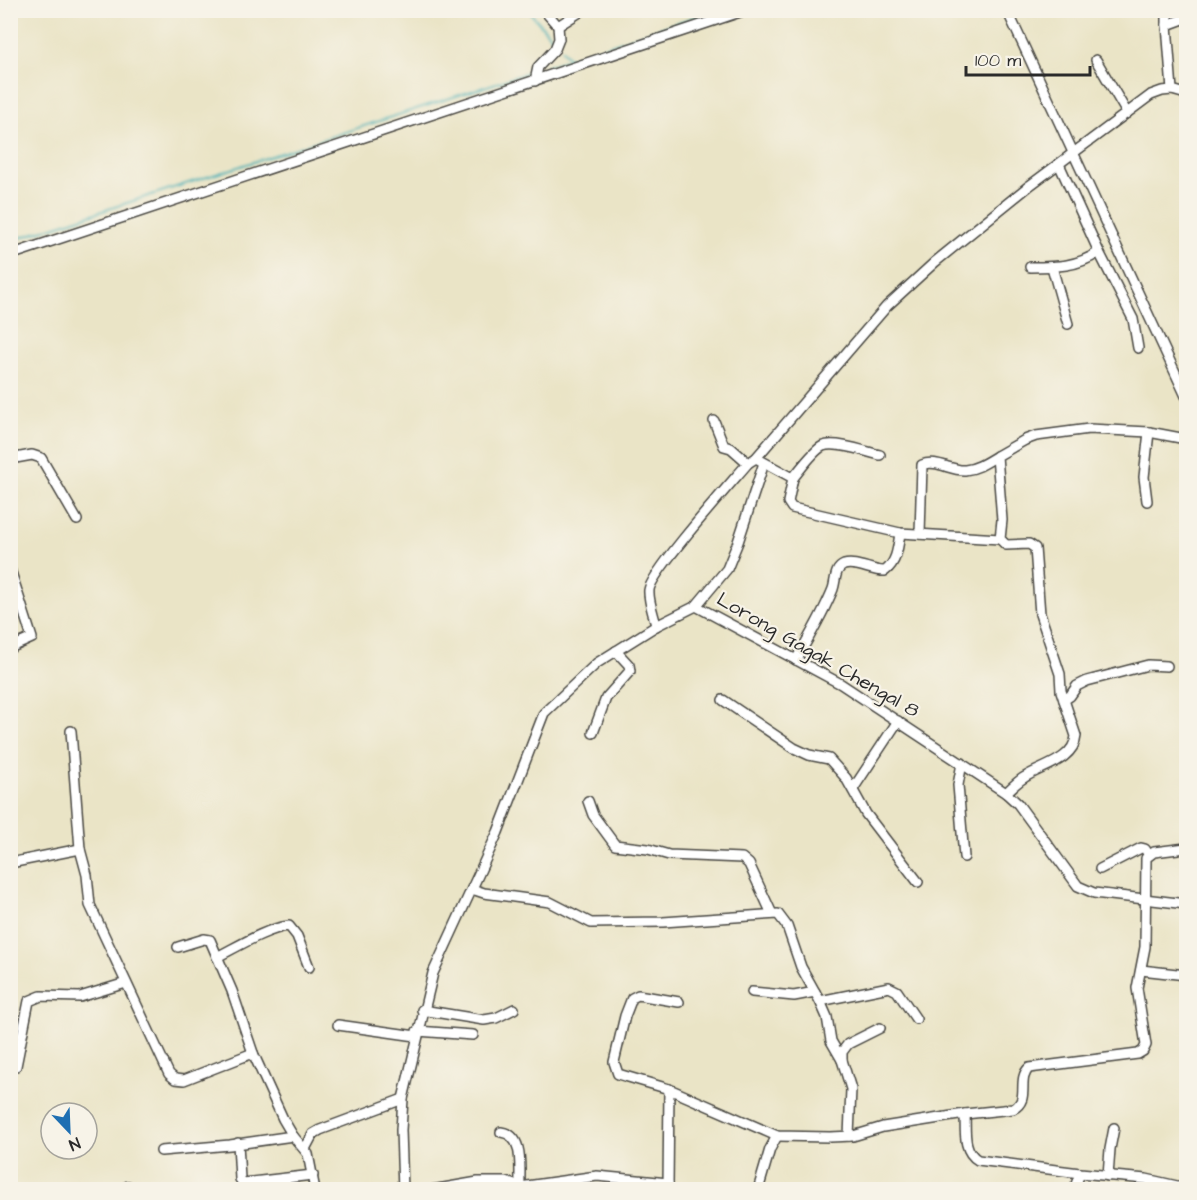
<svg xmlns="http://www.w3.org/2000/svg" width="1197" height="1200" font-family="'Architects Daughter',sans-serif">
<rect width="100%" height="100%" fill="#f7f3e8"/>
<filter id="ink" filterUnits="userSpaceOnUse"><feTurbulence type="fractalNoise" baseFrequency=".0167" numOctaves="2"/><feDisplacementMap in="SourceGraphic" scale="12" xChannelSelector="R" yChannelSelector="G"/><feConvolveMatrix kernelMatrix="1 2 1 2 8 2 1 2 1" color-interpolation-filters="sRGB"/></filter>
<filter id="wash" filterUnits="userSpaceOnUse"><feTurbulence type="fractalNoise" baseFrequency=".008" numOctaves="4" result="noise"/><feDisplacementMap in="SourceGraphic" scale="24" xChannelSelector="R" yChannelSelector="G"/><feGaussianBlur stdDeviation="1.35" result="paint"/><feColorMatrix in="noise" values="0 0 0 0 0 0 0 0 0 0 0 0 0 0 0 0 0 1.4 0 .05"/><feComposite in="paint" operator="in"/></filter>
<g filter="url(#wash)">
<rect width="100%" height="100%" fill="#eae4c6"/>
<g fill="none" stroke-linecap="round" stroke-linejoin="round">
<g stroke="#3caeb5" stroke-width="2">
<path d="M528,10L553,39"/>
<path d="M562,50L569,59"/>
<path d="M545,67L715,10"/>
<path d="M10,241L530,72"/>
</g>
</g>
</g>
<g filter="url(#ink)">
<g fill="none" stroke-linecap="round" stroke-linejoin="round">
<defs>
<g id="minor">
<path d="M1007,10L1186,396"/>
<path d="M1167,10V25"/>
<path d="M1186,18L1167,25L1172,90L1186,94"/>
<path d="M558,26L583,10"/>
<path d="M1096,60L1127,113"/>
<path d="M535,81L538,67L555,49L559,39L558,26L544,10"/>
<path d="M1059,164L1099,252L1133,319L1138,348"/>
<path d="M10,255L746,10"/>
<path d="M1030,267C1056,267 1077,267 1099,252"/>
<path d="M1052,267L1068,324"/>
<path d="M714,421L724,446L731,448L748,463"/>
<path d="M756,458L793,478L788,502L792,508L900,533L1000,539"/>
<path d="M10,459L32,455L41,458L77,520"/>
<path d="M793,478C799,471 814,450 823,446C836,441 867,452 880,455"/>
<path d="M1147,501L1144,477L1149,432"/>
<path d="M920,534L922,465C936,459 951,471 965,470C977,469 987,462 997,456"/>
<path d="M10,569L32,638L10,648"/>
<path d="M696,606L727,569L738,542L764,463"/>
<path d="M656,626C654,615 648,601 649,590C651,572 732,482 748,463L756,458L887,306L935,262L1029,186L1151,95L1162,91L1172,90"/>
<path d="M796,660C809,637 823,614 833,589C836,581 834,569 844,565C856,561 873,572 885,571C897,562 898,547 900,533"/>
<path d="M723,700L794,748L809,755L829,759L846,778L866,814L918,882"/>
<path d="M1064,700L1070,696L1077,686L1087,681L1148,665L1167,666"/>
<path d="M71,731L80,849L87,875L90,905L169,1074L175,1079L184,1080L253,1053L283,1119L293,1136L308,1154L315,1190"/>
<path d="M593,733L606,698L630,671L629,665L616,651"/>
<path d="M962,763L958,785L964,857"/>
<path d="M853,789L898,721"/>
<path d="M1006,793C1012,787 1018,781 1025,777C1042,766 1074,760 1076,736L1061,691L1060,674L1040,614L1035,548L1029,544L1006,545L1000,539L1002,520L997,456L1025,440L1036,436L1089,429L1149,432L1186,439"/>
<path d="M588,801L593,815L615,845L648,849L669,855L742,858L749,864L772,914"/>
<path d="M15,862L80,849"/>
<path d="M1100,869L1141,848L1145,849L1149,855"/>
<path d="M472,889L484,893L550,902L591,923L663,922L778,914L787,926L801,967L820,1001L827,1017L831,1041L842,1060"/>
<path d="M178,947L204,939L210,940L232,991L253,1053"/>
<path d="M217,957C237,947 267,928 289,926L297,936L309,967"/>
<path d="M1141,970L1186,975"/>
<path d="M752,992L794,996L815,992"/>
<path d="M820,1001L889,987L897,991L916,1019"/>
<path d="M679,1002L638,995L632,998L625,1016L614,1062L618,1074L669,1089L777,1136L830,1137L853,1136L883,1127L965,1114C966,1129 962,1151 978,1160L1080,1173L1146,1179L1186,1188"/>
<path d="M422,1010L484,1020L496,1018L514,1009"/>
<path d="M338,1025L416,1036"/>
<path d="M417,1031L473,1035"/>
<path d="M16,1066L29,1001L41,996L80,997L126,983"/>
<path d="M965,1114L1013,1109C1031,1100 1016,1080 1029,1068L1138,1054L1143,1051L1146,1045L1137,988L1145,947L1146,858L1154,852L1186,848"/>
<path d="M501,1132C525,1135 519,1168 520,1187"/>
<path d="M849,1136L851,1089L842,1060V1052L848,1044L880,1028"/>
<path d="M238,1143L240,1179L243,1183L313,1175"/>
<path d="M305,1149L313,1134L320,1130L403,1099"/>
<path d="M161,1151L230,1145L293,1136"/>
<path d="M1108,1176L1110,1149L1114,1128"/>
<path d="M668,1187L669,1089"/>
<path d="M128,1190V1186"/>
<path d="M403,1190L401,1130L403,1099L433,973L498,832L544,713L597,663L656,626L696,606L841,684L1006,793L1018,804L1078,886L1094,893L1186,904"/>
<path d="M432,1190L478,1182H506L520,1187L597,1176L668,1183"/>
<path d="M758,1190L770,1149L777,1136"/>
<path d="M1074,1190L1080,1173"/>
</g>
</defs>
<use href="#minor" stroke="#484742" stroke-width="12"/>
<use href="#minor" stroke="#fff" stroke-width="9"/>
</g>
</g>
<g text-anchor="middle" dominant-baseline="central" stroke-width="4.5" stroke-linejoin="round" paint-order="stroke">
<g font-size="20" fill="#2b2b2b" stroke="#f7f3e8">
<text transform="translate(818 655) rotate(30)">Lorong Gagak Chengal 8</text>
</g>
</g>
<rect width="1197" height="1200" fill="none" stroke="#f7f3e8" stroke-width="36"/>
<g transform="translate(69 1131) rotate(157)"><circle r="28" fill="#f7f3e8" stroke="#a5a39c" stroke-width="1.5"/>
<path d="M0-4.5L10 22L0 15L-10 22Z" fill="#1f6fb2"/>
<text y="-9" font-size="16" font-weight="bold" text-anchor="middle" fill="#2b2b2b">N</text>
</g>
<path d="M966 66v9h124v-9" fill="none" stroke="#2b2b2b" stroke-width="3"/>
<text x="975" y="66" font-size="18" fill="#2b2b2b" stroke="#f7f3e8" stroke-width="4.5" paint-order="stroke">100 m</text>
</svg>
